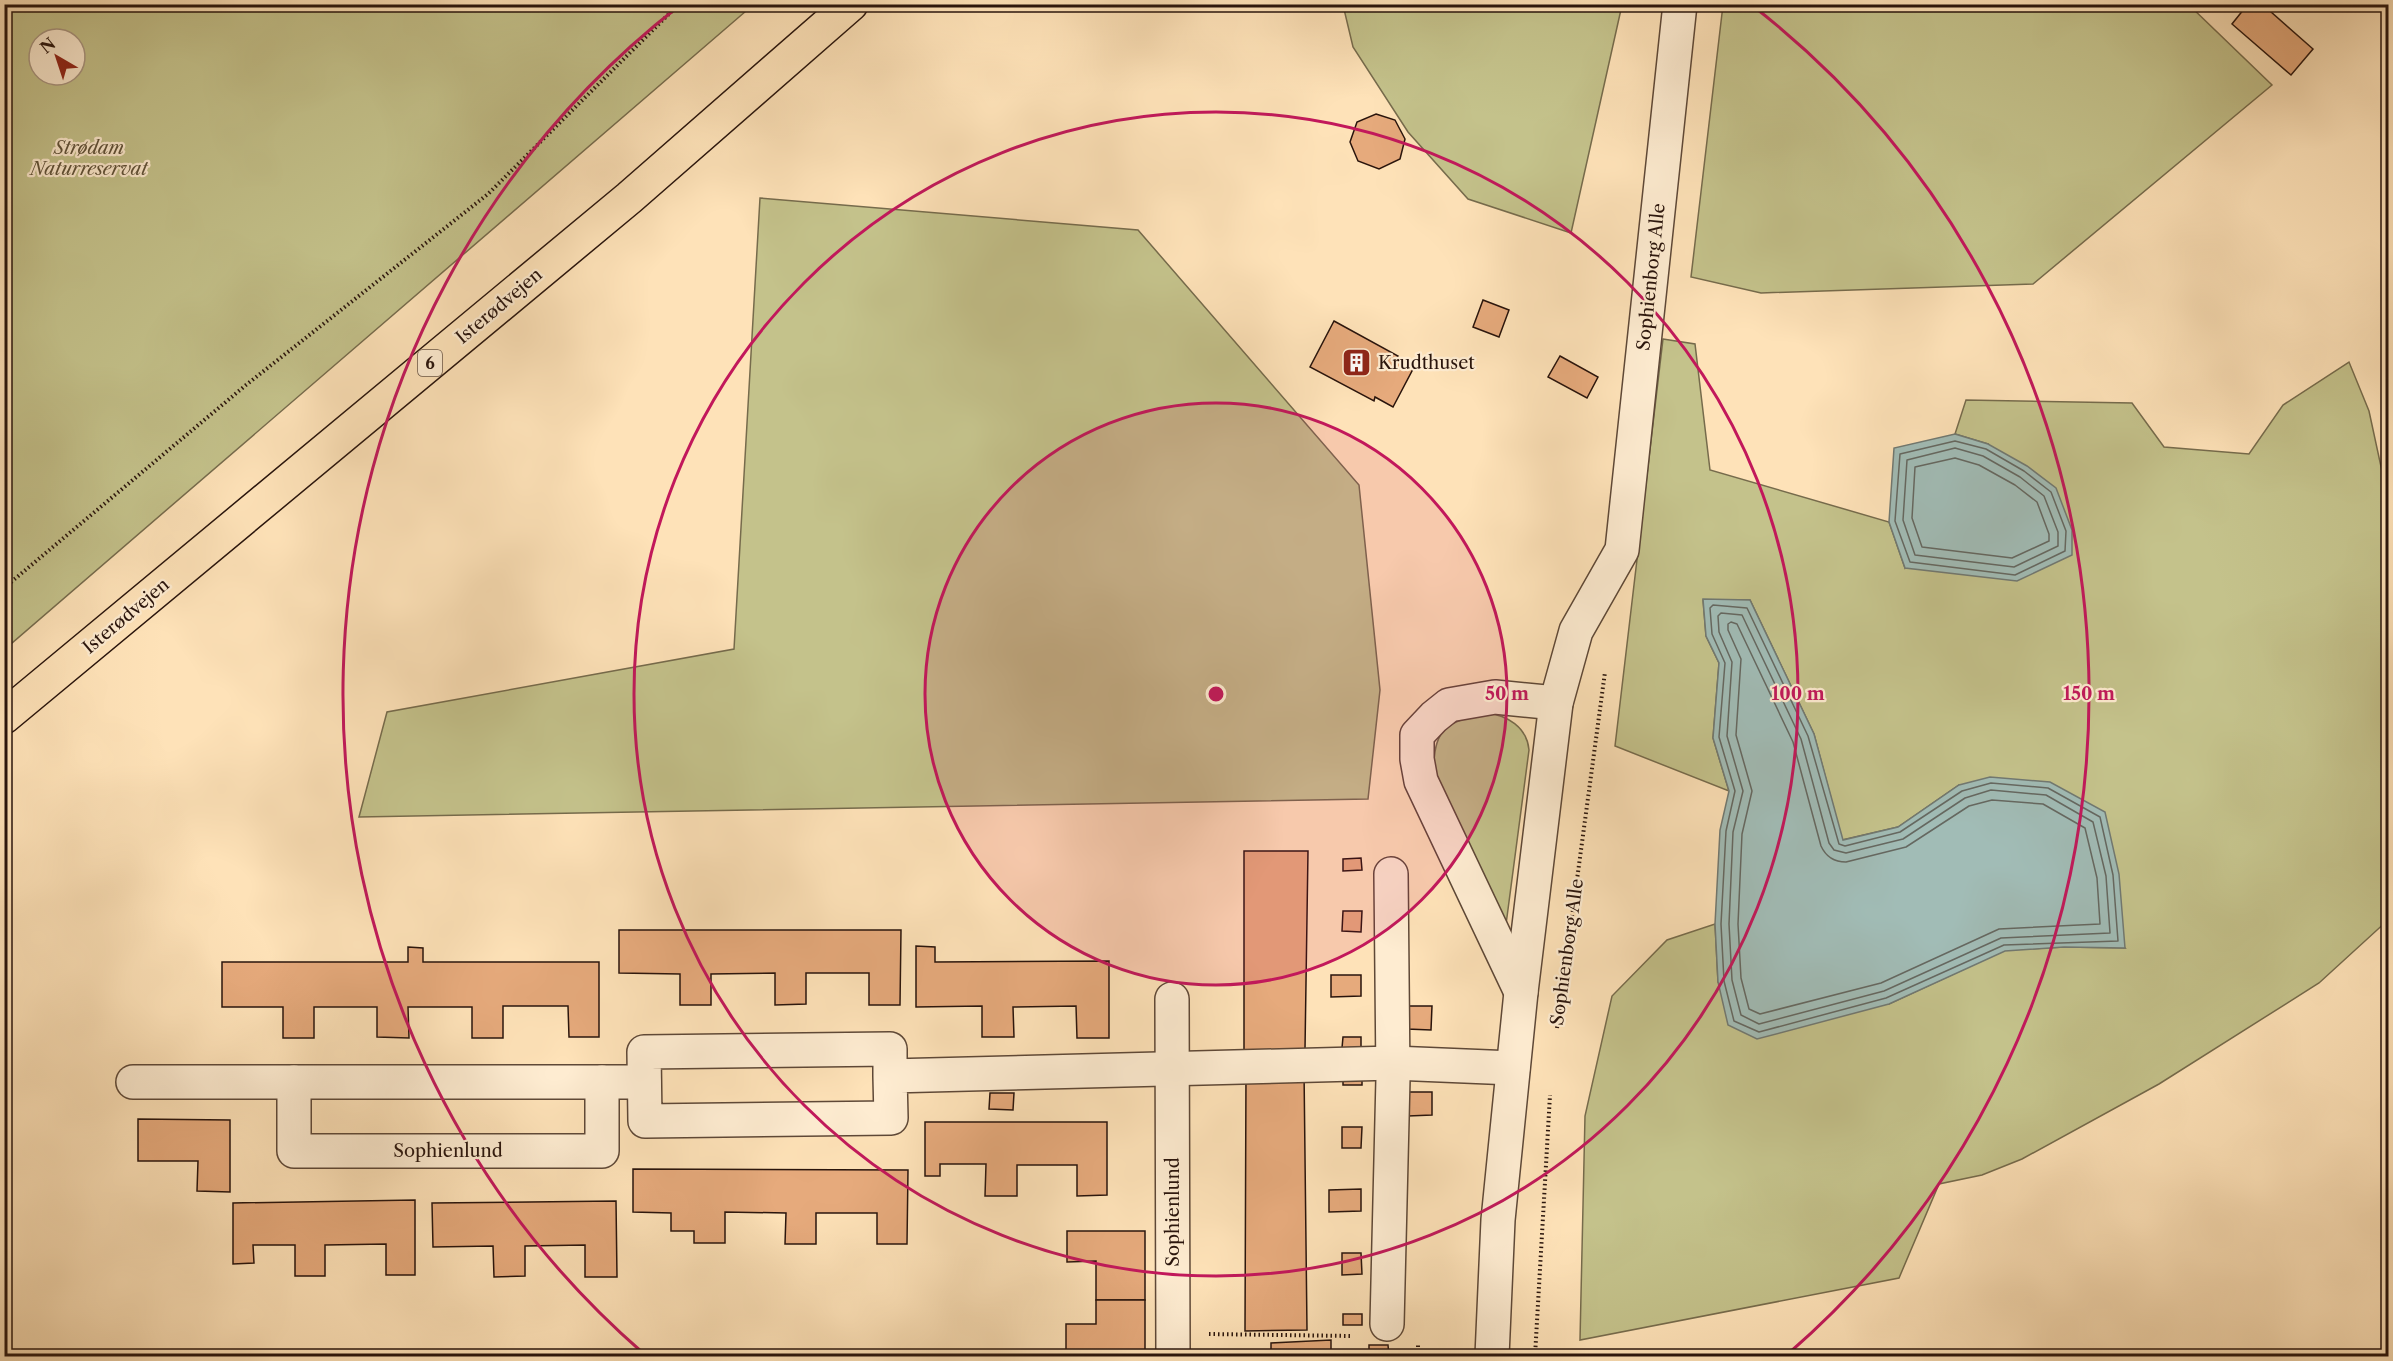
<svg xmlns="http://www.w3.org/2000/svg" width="2393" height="1361" font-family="'Libre Caslon Text',serif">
<rect width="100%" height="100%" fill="#fee2b8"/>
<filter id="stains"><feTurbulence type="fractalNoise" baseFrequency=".00333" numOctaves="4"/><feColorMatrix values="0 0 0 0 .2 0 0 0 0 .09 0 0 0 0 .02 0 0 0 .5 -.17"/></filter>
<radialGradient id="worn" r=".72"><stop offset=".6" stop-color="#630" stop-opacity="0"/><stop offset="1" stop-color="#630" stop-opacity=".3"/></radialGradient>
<g fill="#c4c28b" stroke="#766b4c" stroke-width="1.5" fill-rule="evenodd">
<path d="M5,4H753V5L5,649ZM39,39H75V75H39Z"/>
<path d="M1343,5H1622L1571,233L1468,199L1408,132L1353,47Z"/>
<path d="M1723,5H2189L2272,85L2033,284L1761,293L1691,277Z"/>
<path d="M760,198L1138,230L1359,485L1380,690L1368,799L359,817L387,712L734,649Z"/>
<path d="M1663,339L1695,344L1710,470L1889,522L1905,568L1988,444L1955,434L1966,400L2132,403L2164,447L2249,454L2283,405L2349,362L2369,411L2388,499V920L2319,983L2159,1084L2022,1159L1982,1175L1939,1184L1899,1278L1580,1340L1585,1116L1612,996L1667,940L1715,924L1718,982L1889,1004L2005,950L2064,947L2125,948L1959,785L1898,827L1842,840L1814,734L1750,600H1703L1706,636L1719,663L1713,738L1729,791L1615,746Z"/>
<path d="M1486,713C1507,715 1527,727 1529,750L1505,932L1434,769C1433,726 1450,722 1486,713Z"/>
</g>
<g fill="#a1bcb6" stroke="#717972" stroke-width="1.5">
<path d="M1955,434L1988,444L2027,466L2056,488L2072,530V555L2017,581L1905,568L1889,522L1894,448Z"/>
<path d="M1703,599L1750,600L1814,734L1843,840L1898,827L1959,785L1990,777L2050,782L2105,812L2119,874L2125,948L2064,947L2005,951L1889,1004L1757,1039L1728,1025L1718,982L1715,924L1720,830L1729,791L1713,738L1719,663L1706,636Z"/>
</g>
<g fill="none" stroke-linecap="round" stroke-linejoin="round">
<g stroke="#656861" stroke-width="1.5">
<path d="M1955,441L1986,449L2024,471L2051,492L2066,531L2065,551L2015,575L1910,562L1895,521L1900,454Z"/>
<path d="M1955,448L1983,456L2020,477L2044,496L2058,532V546L2014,567L1915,555L1903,520L1907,460Z"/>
<path d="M1955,458L1979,465L2015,485L2037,502L2049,534V541L2012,558L1922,547L1912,518L1915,467Z"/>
<path d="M1713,605L1747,608L1808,736L1839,844L1845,846L1900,832L1962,791L1991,783L2048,788L2100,817L2113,875L2118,941L2004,945L1886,998L1759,1032L1734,1021L1724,981L1721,924L1726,831L1735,791L1719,737L1725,663L1712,634L1710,608Z"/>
<path d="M1721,613L1742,615L1801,739L1829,843L1834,850L1846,853L1903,839L1965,798L1991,790L2046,795L2093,822L2106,876L2110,933L2001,938L1884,991L1759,1024L1741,1015L1732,980L1729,924L1733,832L1743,791L1727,736L1732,662L1719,632L1718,616Z"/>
<path d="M1731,622L1737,624L1793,742L1821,846C1826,857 1834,862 1846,862L1906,847L1969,806L1992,800L2043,804L2085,828L2097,878L2100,924L1999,929L1881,983L1760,1014L1749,1009L1741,978L1738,924L1742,834L1752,791L1736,735L1741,659L1728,630V624Z"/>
</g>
</g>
<g fill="#e6aa7c" stroke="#29140c" stroke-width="1.5">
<path d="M2248,4H2262L2313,49L2291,75L2232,24Z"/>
<path d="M1376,114L1395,120L1405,139L1400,159L1379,169L1358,161L1350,142L1357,122Z"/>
<path d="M1483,300L1509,310L1499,337L1473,327Z"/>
<path d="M1334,321L1398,356L1396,360L1413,369L1393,407L1375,397L1374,401L1310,367Z"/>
<path d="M1560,356L1598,377L1587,398L1548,377Z"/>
<path d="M1244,851H1308L1305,1049L1244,1051Z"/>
<path d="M1361,858L1362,870L1343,871V859Z"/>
<path d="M1343,911H1362L1361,932L1342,931Z"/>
<path d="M619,930H901L900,1005H869V973H806V1004L775,1005V973L711,974V1005H680V974L619,973Z"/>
<path d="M916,946L935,947V962L1109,961V1038H1077L1076,1006L1013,1007L1014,1037H982V1006L916,1007Z"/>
<path d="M408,947L423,948V962H599V1037H569L568,1006H503V1038H472V1007H408L409,1038L377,1037V1007H314V1038H283V1007H222V962H408Z"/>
<path d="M1331,975H1361V996L1331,997Z"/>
<path d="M1408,1006H1432L1431,1030L1407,1029Z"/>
<path d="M1343,1037H1361V1048H1342Z"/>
<path d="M1304,1070L1307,1330L1245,1331L1246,1072Z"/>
<rect x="1343" y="1073" width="19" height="12"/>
<path d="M1408,1092H1432V1115L1408,1116Z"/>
<path d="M990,1093H1014L1013,1110L989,1109Z"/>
<path d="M138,1119L230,1120V1192L197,1191L198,1161H138Z"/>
<path d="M925,1122H1107V1195L1077,1196V1165H1017V1196H985L986,1164H940V1176H925Z"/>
<path d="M1342,1127H1362L1361,1148H1342Z"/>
<path d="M633,1169L908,1170L907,1244H877V1213H816V1244H785L786,1213L725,1212V1243H694V1231H671V1213L633,1212Z"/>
<path d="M1361,1189V1211L1329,1212V1190Z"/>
<path d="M415,1200V1275H386V1244L325,1245V1276H295V1245H253L254,1263L233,1264V1203Z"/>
<path d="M616,1201L617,1277H585V1245L525,1246V1276L494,1277L493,1246L433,1247L432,1203Z"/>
<path d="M1067,1231H1145V1300H1096V1261L1067,1262Z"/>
<path d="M1342,1253H1361L1362,1274L1342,1275Z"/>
<path d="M1096,1300H1145V1356H1066V1324H1096Z"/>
<rect x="1343" y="1314" width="19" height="11"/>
<path d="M1331,1340V1356H1271V1343Z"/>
<path d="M1369,1345H1388L1389,1356H1369Z"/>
</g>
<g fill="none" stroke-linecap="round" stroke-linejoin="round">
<defs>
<g id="minor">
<path d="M1521,992L1421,781L1417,759V735L1434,717L1449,705L1495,697L1556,703"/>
<path d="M1172,999L1173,1356"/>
<path d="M890,1076L891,1118L645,1121L644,1052L890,1049V1076L1393,1063L1513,1068"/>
<path d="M133,1082H644"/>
<path d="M294,1082V1151H602V1082"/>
<path d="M1387,1324L1393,1078L1391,874"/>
<path d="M1492,1356L1498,1220L1521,992L1556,703L1576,631L1622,550L1680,4"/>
</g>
<path id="trunk" d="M4,717L629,198L851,4"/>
</defs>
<use href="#minor" stroke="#5e4837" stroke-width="36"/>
<use href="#trunk" stroke="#29140c" stroke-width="36"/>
<g stroke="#29140c" stroke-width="4" stroke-dasharray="1.5 3" stroke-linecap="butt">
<path d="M4,588L246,385L488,194L679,4"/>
<path d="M1557,1028L1605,672"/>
<path d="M1209,1334L1352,1336"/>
<path d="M1418,1356V1344"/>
<path d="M1535,1356L1550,1095"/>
</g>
<use href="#minor" stroke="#feecd1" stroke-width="33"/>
<use href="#trunk" stroke="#fee2b8" stroke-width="33"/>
</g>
<circle cx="1216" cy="694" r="291" fill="#c2185b" fill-opacity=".12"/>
<g fill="none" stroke="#c2185b" stroke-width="3">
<circle cx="1216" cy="694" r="291"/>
<circle cx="1216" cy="694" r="582"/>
<path d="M643 1353A873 873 0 0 1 679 6M1753 6A873 873 0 0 1 1789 1353"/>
</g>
<defs>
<symbol id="building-square" viewBox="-11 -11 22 22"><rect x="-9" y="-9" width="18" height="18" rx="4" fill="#8f2418" stroke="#feecd1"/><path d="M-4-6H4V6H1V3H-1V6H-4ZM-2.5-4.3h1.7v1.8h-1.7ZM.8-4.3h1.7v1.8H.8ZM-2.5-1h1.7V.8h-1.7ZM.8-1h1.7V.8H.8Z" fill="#fff"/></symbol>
</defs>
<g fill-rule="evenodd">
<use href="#building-square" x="1340" y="346" width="33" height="33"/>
</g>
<g text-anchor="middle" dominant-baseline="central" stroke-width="4.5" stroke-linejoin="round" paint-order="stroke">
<rect fill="#feecd1" stroke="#695547" stroke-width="1.5" x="418" y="350" width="24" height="26" rx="4.5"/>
<g font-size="16" font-weight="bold" fill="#29140c">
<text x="430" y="363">6</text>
</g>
<g font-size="18" font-style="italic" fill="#5f5138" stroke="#feecd1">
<text x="89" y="148">Strødam<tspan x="89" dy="21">Naturreservat</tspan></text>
</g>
<g font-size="18" fill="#29140c" stroke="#feecd1">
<text transform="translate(1651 277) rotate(-84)">Sophienborg Alle</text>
<text transform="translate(499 306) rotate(-40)">Isterødvejen</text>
<text transform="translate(126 616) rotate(-40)">Isterødvejen</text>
<text transform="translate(1567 952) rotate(-82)">Sophienborg Alle</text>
<text x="448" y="1151">Sophienlund</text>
<text transform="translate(1173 1212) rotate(-90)">Sophienlund</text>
</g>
<g font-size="18" fill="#29140c" stroke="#feecd1" text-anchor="start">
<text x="1378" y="363">Krudthuset</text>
</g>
</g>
<circle cx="1216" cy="694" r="9" fill="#c2185b" stroke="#feecd1" stroke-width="3"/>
<g font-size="18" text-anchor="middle" font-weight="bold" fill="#c2185b" stroke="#feecd1" stroke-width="4.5" stroke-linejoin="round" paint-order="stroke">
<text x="1507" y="700">50 m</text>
<text x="1798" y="700">100 m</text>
<text x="2089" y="700">150 m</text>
</g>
<rect width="2393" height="1361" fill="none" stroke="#fee2b8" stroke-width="24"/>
<rect x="6" y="6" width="2381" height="1349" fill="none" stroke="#29140c" stroke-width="3"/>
<rect x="12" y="12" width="2369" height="1337" fill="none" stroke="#29140c" stroke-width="1.5"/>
<g transform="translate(57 57) rotate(321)"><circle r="28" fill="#feecd1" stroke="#a99682" stroke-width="1.5"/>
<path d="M0-4.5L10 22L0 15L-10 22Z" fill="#8f2418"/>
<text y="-9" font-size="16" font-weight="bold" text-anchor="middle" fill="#29140c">N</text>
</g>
<rect width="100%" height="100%" filter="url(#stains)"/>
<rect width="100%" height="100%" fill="url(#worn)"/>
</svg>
